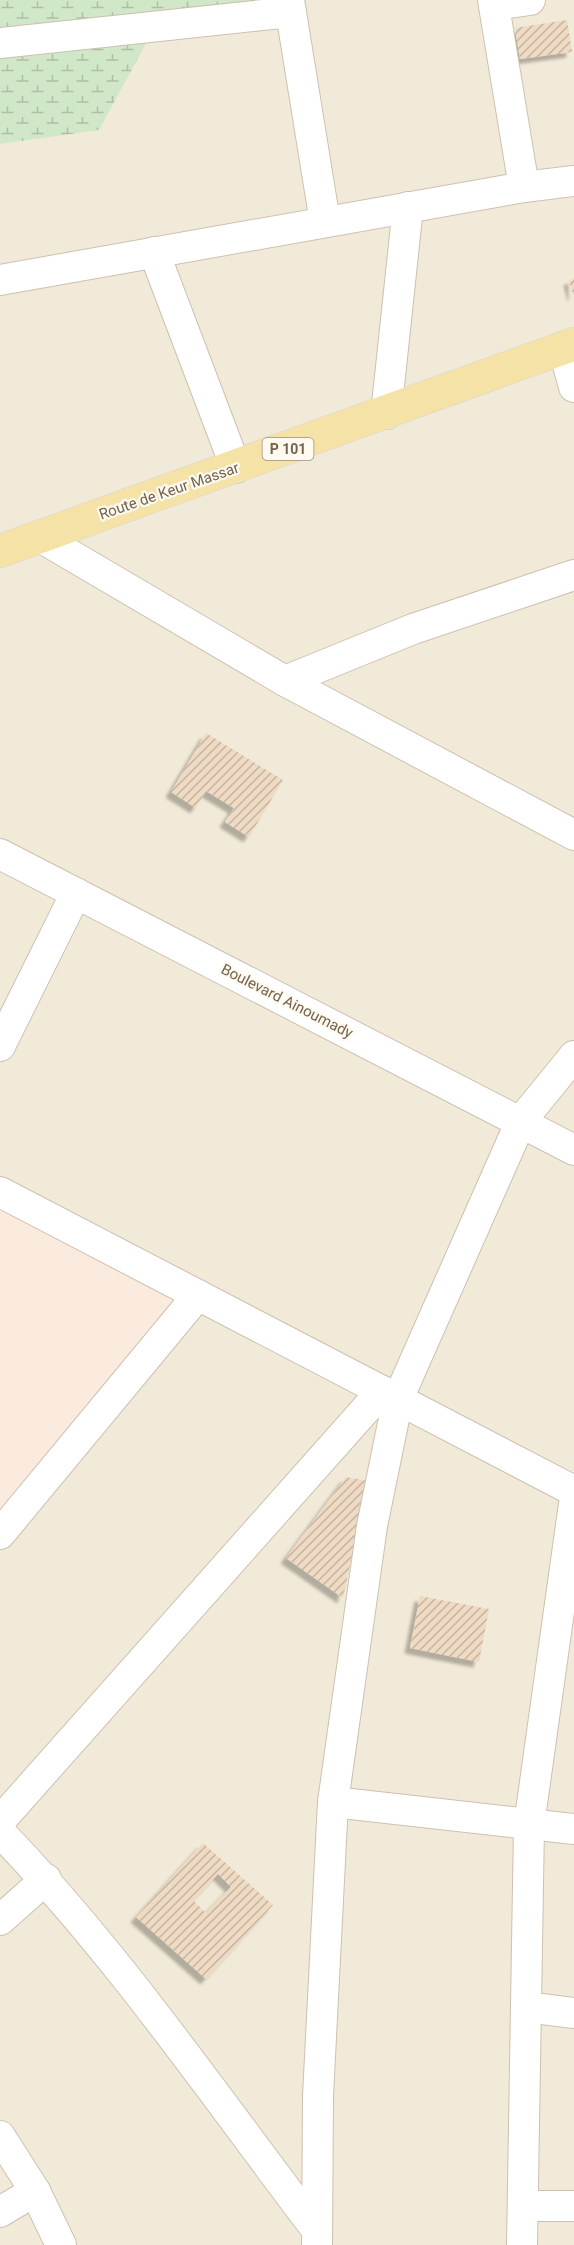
<svg xmlns="http://www.w3.org/2000/svg" width="574" height="2245" font-family="Roboto,sans-serif">
<defs>
<pattern id="wetland-marsh" width="20" height="14" patternUnits="userSpaceOnUse" patternTransform="scale(1.5)"><rect width="20" height="14" fill="#d1e8c8"/><path d="M1 5h8M5 5V1M11 12h8M15 12V8" fill="none" stroke="#aebfa5"/></pattern>
<pattern id="building-hatch" width="6" height="6" patternUnits="userSpaceOnUse" patternTransform="scale(1.5)"><rect width="6" height="6" fill="#efdac3"/><path d="M-1 1l2-2M0 6l6-6M5 7l2-2" fill="none" stroke="#c6b4a1"/></pattern>
<filter id="shadow"><feDropShadow dx="-5.5" dy="5.5" stdDeviation="1.5" flood-color="#0004"/></filter>
</defs>
<rect width="100%" height="100%" fill="#fbf7e9"/>
<rect fill="#f2ead8" x="0" y="0" width="574" height="2245"/>
<path fill="#fbeade" d="M0,1204L177,1297L0,1517Z"/>
<path fill="url(#wetland-marsh)" d="M0,0H274L148,40L99,130L0,144Z"/>
<g fill="url(#building-hatch)" fill-rule="evenodd" filter="url(#shadow)">
<path d="M567,20L572,52L520,59L515,28Z"/>
<path d="M574,278V295H573L569,280Z"/>
<path d="M206,733L283,780L249,837L225,822L234,808L206,791L196,808L171,792Z"/>
<path d="M346,1477L368,1481L343,1598L286,1558Z"/>
<path d="M420,1596L489,1609L479,1662L410,1648Z"/>
<path d="M203,1843L273,1905L206,1979L136,1917ZM218,1874L231,1887L206,1913L193,1900Z"/>
</g>
<g fill="none" stroke-linecap="round" stroke-linejoin="round">
<defs>
<g id="minor">
<path d="M289,0L325,222"/>
<path d="M493,0L524,187"/>
<path d="M494,5L530,0"/>
<path d="M0,43L291,12"/>
<path d="M154,252L236,468"/>
<path d="M0,280L524,187L574,181"/>
<path d="M563,347L574,387"/>
<path d="M386,414L408,207"/>
<path d="M40,537L285,681L574,835"/>
<path d="M285,681L413,629L574,575"/>
<path d="M0,854L574,1150"/>
<path d="M0,1046L76,893"/>
<path d="M0,1192L574,1491"/>
<path d="M0,1534L198,1295"/>
<path d="M333,1802L574,1829"/>
<path d="M0,1821L382,1391"/>
<path d="M0,1832C117,1953 214,2095 316,2229"/>
<path d="M0,1920L46,1879"/>
<path d="M526,2007L574,2013"/>
<path d="M0,2136L35,2191L61,2245"/>
<path d="M523,2206H574"/>
<path d="M0,2212L35,2191"/>
<path d="M317,2245L318,2096L333,1802L372,1526L398,1399L521,1121L574,1056"/>
<path d="M522,2245L529,1825L574,1504"/>
</g>
<path id="major" d="M0,551L574,344"/>
</defs>
<use href="#minor" stroke="#cdc0b0" stroke-width="32"/>
<use href="#major" stroke="#dbd6d1" stroke-width="34"/>
<use href="#minor" stroke="#fff" stroke-width="30"/>
<use href="#major" stroke="#f5e2a7" stroke-width="33"/>
</g>
<g text-anchor="middle" dominant-baseline="central" stroke-width="4.5" stroke-linejoin="round" paint-order="stroke">
<rect fill="#fefaf0" stroke="#9d8f7f" stroke-width="1.5" x="262.5" y="438" width="51" height="22" rx="4.5"/>
<g font-size="14" font-weight="bold" fill="#74614e">
<text x="288" y="449">P 101</text>
</g>
<g font-size="15" fill="#74614e" stroke="#fefaf0">
<text transform="translate(169 491) rotate(-19)">Route de Keur Massar</text>
<text transform="translate(287 1001) rotate(27)">Boulevard Ainoumady</text>
</g>
</g>
</svg>
